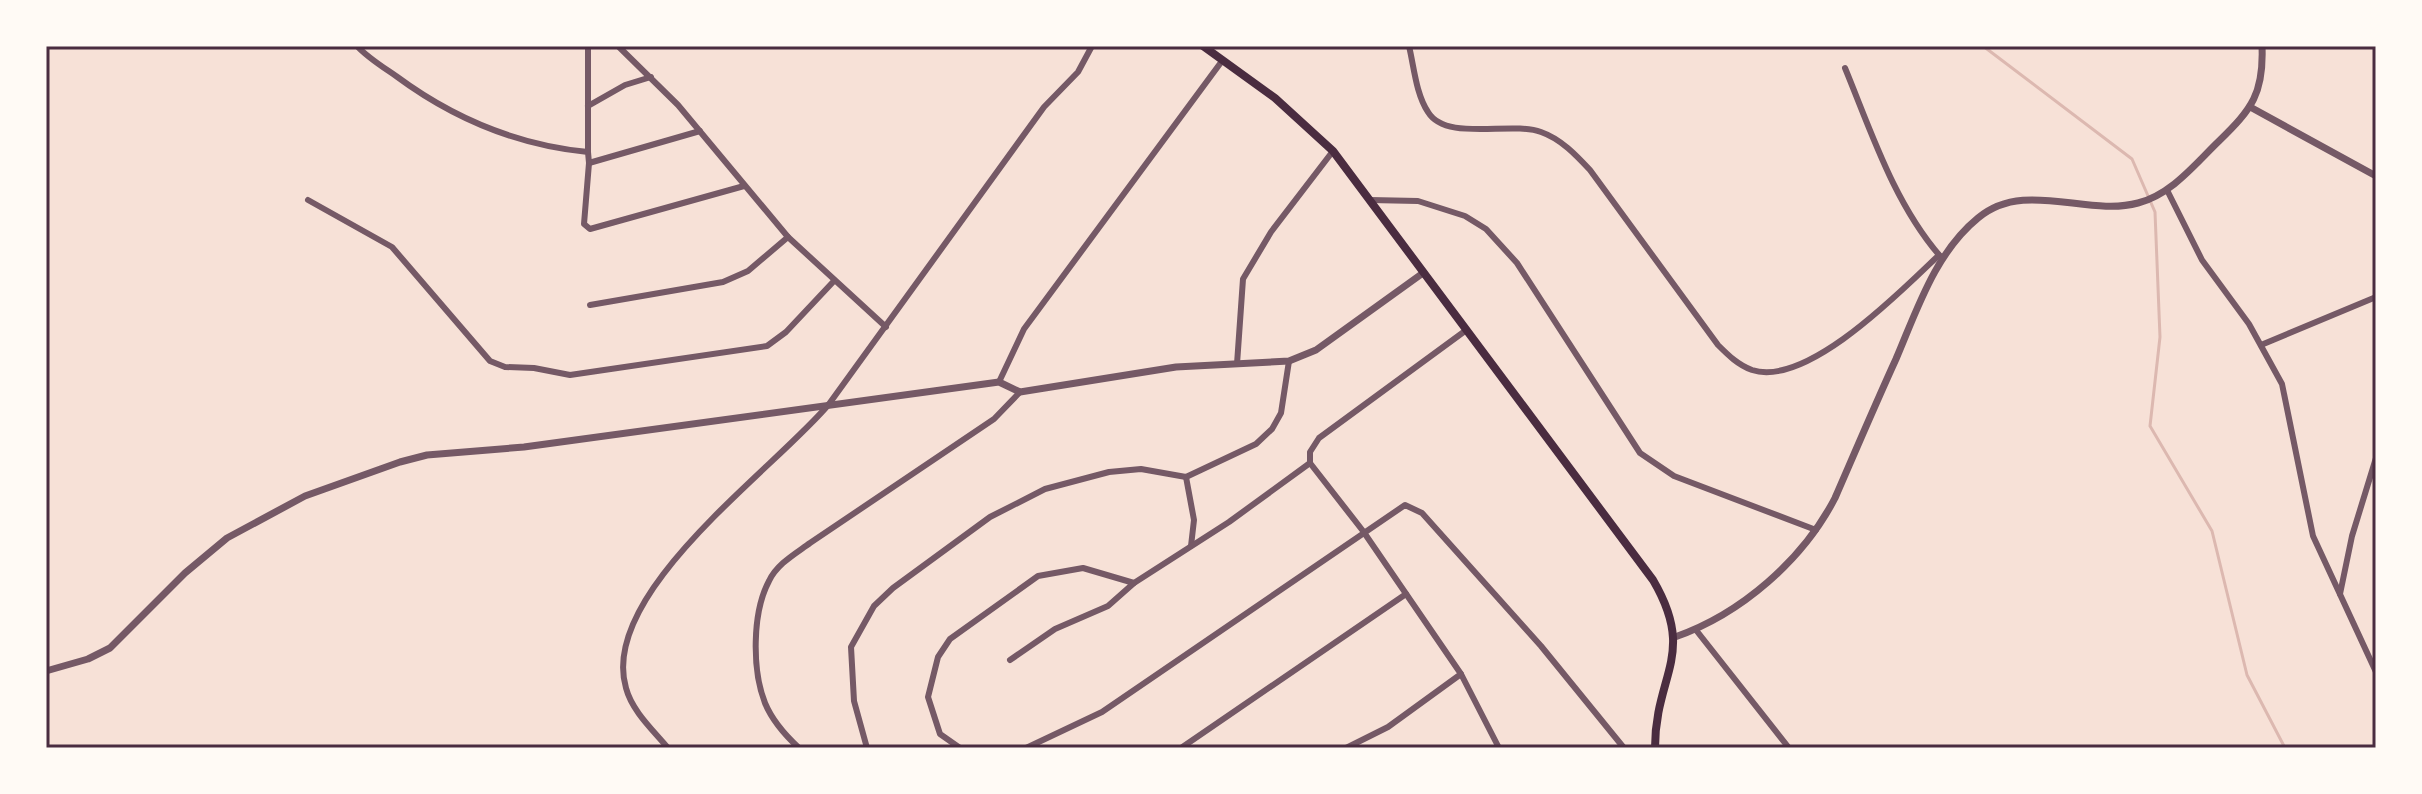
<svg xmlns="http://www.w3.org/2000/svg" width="2422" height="794" font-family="'IBM Plex Serif',serif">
<rect width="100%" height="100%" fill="#f7e1d7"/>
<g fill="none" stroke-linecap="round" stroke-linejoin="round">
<g stroke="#dcb8b0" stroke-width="3">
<path d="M1983,46L2132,159L2155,212L2160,337L2150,426L2212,531L2247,675L2285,748"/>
<path d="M2371,46L2376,47"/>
</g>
<g stroke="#755966" stroke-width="6">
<path d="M357,46C368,58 383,67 396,76C454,119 516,145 588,152L589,163L700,131"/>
<path d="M588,46V152"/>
<path d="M618,46L678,105L788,237L886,327"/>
<path d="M1409,46C1414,67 1416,94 1428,112C1446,142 1510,121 1541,132C1561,139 1576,155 1590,170L1718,345C1728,355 1738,365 1752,370C1807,388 1902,290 1939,255"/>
<path d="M1845,68C1871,131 1894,203 1940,256"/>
<path d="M588,106L625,85L651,77"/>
<path d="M589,163L584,224L590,229L744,186"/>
<path d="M2167,190L2202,260L2249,324L2282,384L2313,536L2376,672"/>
<path d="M308,200L392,247L490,361L505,367L534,368L570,375L767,346L786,332L833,282"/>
<path d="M1370,200L1418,201L1465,216L1486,229L1517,263L1640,453L1674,476L1816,530"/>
<path d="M590,305L723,282L748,271L788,237"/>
<path d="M2261,345L2376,297"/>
<path d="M1237,364L1243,279L1271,232L1333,151"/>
<path d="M999,382L1024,329L1222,61"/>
<path d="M1186,477L1194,520L1191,546"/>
<path d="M1134,583L1229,522L1310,463"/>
<path d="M2340,594L2352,536L2376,458"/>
<path d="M1696,630L1789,748"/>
<path d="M1461,674L1499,748"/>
<path d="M668,748C653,730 632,711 626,688C598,593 776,468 829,404L1044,107L1078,72L1092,46"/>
<path d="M799,748C786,736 772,720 765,703C752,670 752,613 769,581C777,564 795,554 810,543L994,419L1020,392"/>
<path d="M867,748L854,701L851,647L874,606L893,588L990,517L1045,489L1109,472L1141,469L1186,477L1256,444L1272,429L1281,413L1289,361"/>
<path d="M960,748L940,734L928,697L938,657L950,639L1038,576L1083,568L1134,583L1108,606L1055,629L1010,660"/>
<path d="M1026,748L1102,712L1405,505L1422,513L1541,646L1624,748"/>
<path d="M1181,748L1406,594"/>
<path d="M1346,748L1388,727L1461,674L1363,531L1310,463V452L1319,438L1465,331"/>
</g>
<g stroke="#755966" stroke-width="7">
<path d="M2252,108L2376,176"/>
<path d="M1675,637C1741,614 1803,560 1835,498C1855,452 1875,405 1896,359C1917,310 1935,253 1978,218C2024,179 2087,217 2138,203C2172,194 2195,164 2219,141C2252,109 2264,93 2262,46"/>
<path d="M46,671L88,659L110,648L185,573L227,538L305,496L400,462L427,455L524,447L999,382L1020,392L1176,367L1289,361L1316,350L1423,273"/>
</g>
<path stroke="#4a2c40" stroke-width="8" d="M1203,46L1275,98L1333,151L1653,580C1697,655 1655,674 1655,748"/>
</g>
<rect width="2422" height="794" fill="none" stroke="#fffaf5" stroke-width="96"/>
<rect x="48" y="48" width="2326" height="698" fill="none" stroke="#4a2c40" stroke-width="3"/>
</svg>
